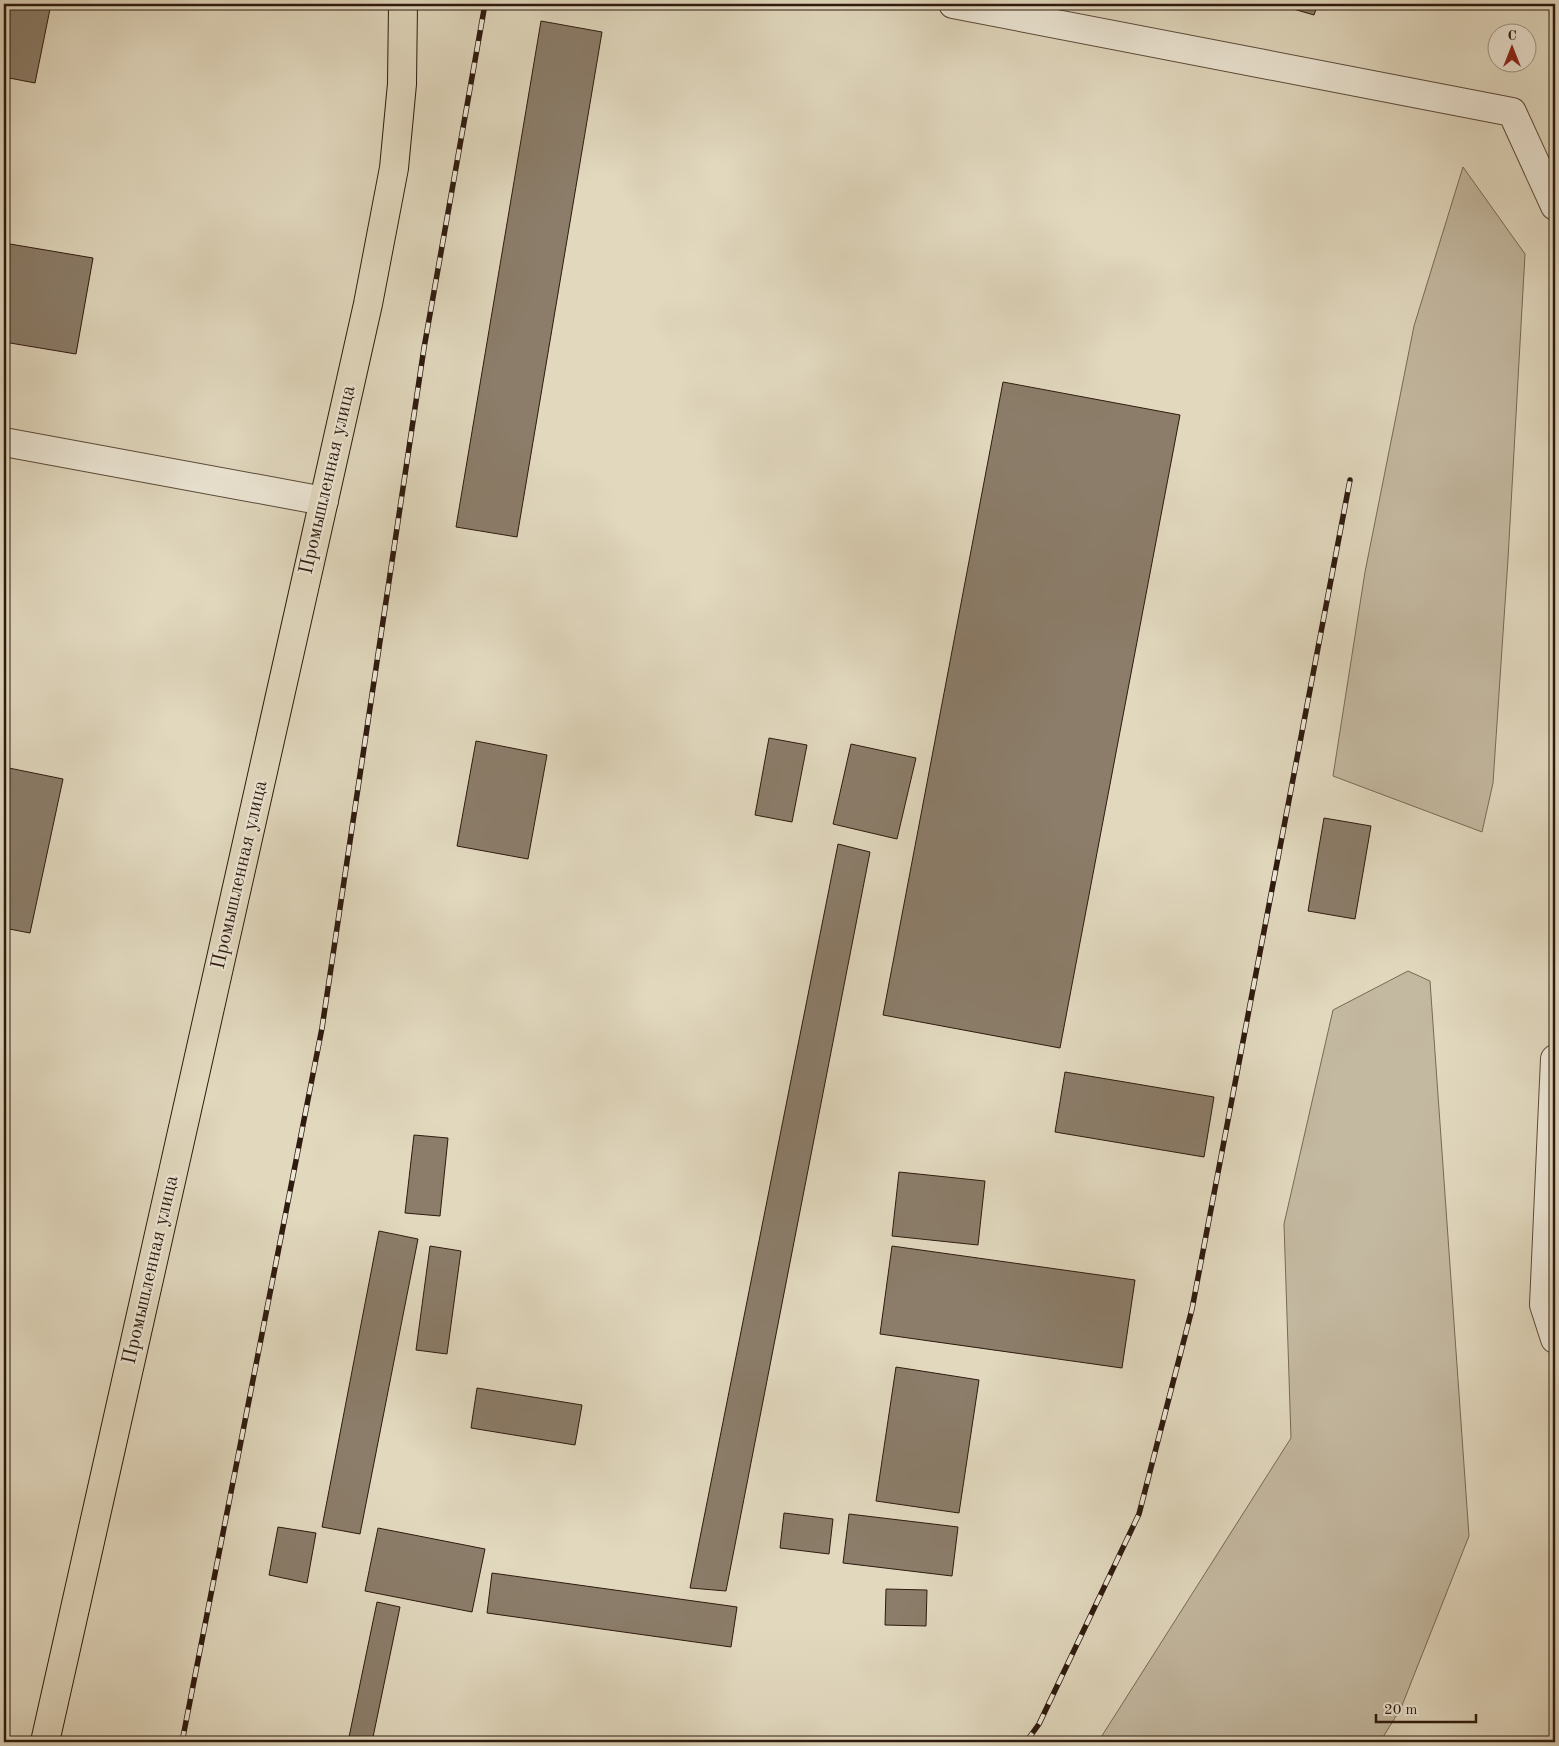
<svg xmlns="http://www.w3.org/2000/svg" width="1559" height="1746" font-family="'Old Standard TT',serif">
<rect width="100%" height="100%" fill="#e1d8be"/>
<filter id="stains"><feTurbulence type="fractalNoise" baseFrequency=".004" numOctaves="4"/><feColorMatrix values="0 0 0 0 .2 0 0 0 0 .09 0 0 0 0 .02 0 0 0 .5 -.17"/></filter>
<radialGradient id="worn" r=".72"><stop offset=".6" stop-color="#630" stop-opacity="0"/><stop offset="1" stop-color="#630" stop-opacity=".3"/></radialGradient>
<g fill="#c3b8a0" stroke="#786957">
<path d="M1463,167L1525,254L1508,559L1493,783L1482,832L1333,776L1365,572L1414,326Z"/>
<path d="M1408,971L1430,981L1469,1536L1401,1708L1380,1742H1098L1291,1438L1284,1224L1333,1010Z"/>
</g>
<g fill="#8b7d6a" stroke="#2e1a0e">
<path d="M4,4H51L35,83L4,77Z"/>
<path d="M1276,4H1318L1314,15Z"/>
<path d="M541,21L602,32L517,537L456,527Z"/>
<path d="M4,243L93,258L76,354L4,342Z"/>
<path d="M1003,382L1180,415L1060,1048L883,1015Z"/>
<path d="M769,738L807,745L792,822L755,815Z"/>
<path d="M476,741L547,755L528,859L457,846Z"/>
<path d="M851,744L916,758L897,839L833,824Z"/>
<path d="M4,767L63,779L30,933L4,928Z"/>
<path d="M1324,818L1371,826L1355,919L1308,911Z"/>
<path d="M838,844L870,852L726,1591L690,1588Z"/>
<path d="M1065,1072L1214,1097L1204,1157L1055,1132Z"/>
<path d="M414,1135L448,1138L440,1216L405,1213Z"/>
<path d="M899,1172L985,1181L978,1245L892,1236Z"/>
<path d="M379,1231L418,1239L360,1534L322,1527Z"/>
<path d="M430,1246L461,1251L447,1354L416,1350Z"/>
<path d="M892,1246L1135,1280L1122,1368L880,1334Z"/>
<path d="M896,1367L979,1380L959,1513L876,1501Z"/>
<path d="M477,1388L582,1405L575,1445L471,1428Z"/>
<path d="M784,1513L833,1519L829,1554L780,1548Z"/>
<path d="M849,1514L958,1527L952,1576L843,1563Z"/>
<path d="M278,1527L316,1533L307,1583L269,1575Z"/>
<path d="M378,1528L485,1549L472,1612L365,1591Z"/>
<path d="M492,1573L737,1607L731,1647L487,1613Z"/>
<path d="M886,1589L927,1590L926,1626L885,1625Z"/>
<path d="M377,1602L400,1607L372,1742H348Z"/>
</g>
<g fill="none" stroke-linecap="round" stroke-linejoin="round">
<defs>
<g id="minor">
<path d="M953,4L1512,112L1555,206"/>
<path d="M4,442L324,501"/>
<path d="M1555,1059L1544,1305L1555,1339"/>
</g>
<path id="major" d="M45,1742L368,304L394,168L402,84L403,4"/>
</defs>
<use href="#minor" stroke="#5b4a3a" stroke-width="30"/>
<use href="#major" stroke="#2e1a0e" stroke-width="30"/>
<use href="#minor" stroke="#ece6d5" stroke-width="28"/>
<use href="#major" stroke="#e1d8be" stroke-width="28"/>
<defs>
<g id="rail">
<path d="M182,1742L322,1028L424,348L485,4"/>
<path d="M1026,1742L1039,1724L1139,1514L1192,1309L1350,480"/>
</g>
</defs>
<use href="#rail" stroke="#2e1a0e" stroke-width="5.5"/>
<use href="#rail" stroke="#ece6d5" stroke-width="4" stroke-dasharray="11" stroke-linecap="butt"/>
</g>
<g text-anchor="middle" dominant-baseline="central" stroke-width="4.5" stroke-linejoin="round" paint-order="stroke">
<g font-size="20" fill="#2e1a0e" stroke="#ece6d5">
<text transform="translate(328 480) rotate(-77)">Промышленная улица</text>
<text transform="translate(240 875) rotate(-77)">Промышленная улица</text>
<text transform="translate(151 1270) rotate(-77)">Промышленная улица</text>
</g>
</g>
<rect width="1559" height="1746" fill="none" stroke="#e1d8be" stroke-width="20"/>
<rect x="5" y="5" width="1549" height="1736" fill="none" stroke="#2e1a0e" stroke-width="2.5"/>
<rect x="10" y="10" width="1539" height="1726" fill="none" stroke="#2e1a0e"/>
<g transform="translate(1512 48)"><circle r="24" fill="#ece6d5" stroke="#a09485"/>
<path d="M0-4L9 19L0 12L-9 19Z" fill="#8f2418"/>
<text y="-8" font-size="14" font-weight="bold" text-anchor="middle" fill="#2e1a0e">С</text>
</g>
<path d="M1376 1714v8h100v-8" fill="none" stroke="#2e1a0e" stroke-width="2.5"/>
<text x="1384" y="1714" font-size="15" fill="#2e1a0e" stroke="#ece6d5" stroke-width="4" paint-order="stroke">20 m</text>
<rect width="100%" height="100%" filter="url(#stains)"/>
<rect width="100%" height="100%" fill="url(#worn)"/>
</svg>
